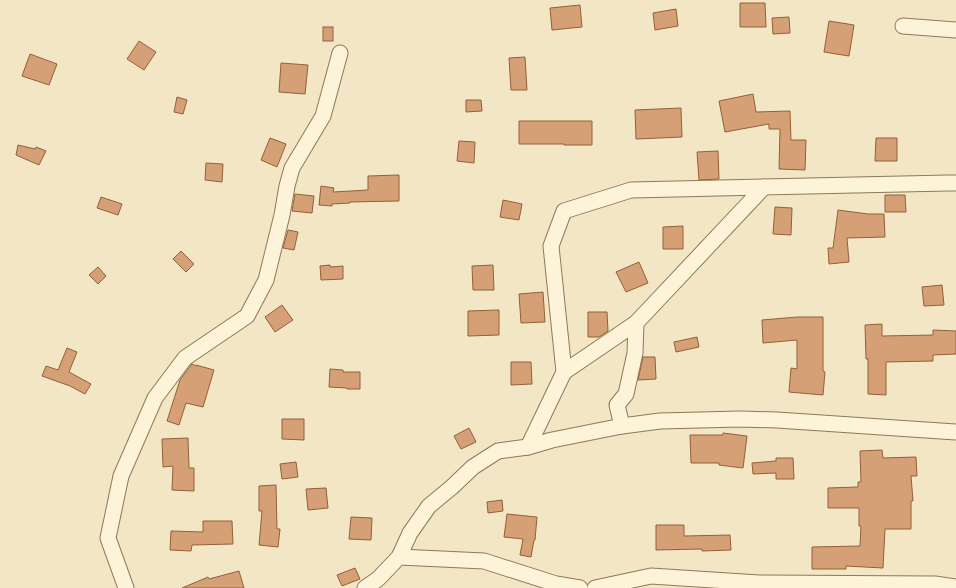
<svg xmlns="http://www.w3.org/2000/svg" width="956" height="588" font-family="'Roboto Serif',serif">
<rect width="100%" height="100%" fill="#f3e6c4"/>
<g fill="#d5a075" stroke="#92603a">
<path d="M740,3H765L766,27H740Z"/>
<path d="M580,5L582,27L552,30L550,8Z"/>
<path d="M676,9L678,26L655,30L653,13Z"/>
<path d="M789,17L790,33L773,34L772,18Z"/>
<path d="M829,21L854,25L849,56L824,52Z"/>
<rect x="323" y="27" width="10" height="14"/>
<path d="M139,41L156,52L144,70L127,59Z"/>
<path d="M30,54L57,64L49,85L22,76Z"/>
<path d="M525,57L527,90H511L509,58Z"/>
<path d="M281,63L308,65L305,94L279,92Z"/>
<path d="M753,94L756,112L790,111L791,140H806L805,170L779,169L780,129H769V124L725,132L719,101Z"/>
<path d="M177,97L187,100L183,114L174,112Z"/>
<path d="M466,100H481L482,111L466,112Z"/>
<path d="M681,108L682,137L636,139L635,110Z"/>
<path d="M519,121H592V145H564V144H519Z"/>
<path d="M270,138L286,144L277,167L261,160Z"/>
<path d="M876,138H897V161H875Z"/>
<path d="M459,141L475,142L474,163L457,161Z"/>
<path d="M18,145L35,149L36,147L46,151L39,165L16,155Z"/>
<path d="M718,151L719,179L699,180L697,152Z"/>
<path d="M206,163L223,164L222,182L205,180Z"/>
<path d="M399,175V201L350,202V203L332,204V206L319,205L321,186L334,188L333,192L368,190V176Z"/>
<path d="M295,194L314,196L312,213L292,211Z"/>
<path d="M885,195H905L906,212H885Z"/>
<path d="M101,197L122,204L118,215L97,208Z"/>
<path d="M503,200L522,204L519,220L500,217Z"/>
<path d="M775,207L792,208L791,235L773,234Z"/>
<path d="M838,210L868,214H884L885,237L847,238L849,262L829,264L828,248H833Z"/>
<path d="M683,226V249H663V227Z"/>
<path d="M288,230L298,232L294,250L283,248Z"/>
<path d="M181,251L194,264L186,272L173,259Z"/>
<path d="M639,262L648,283L626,292L616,272Z"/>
<path d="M330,265V267L343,266V279L321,280L320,266Z"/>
<path d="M493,265L494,290H473L472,266Z"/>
<path d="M98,267L106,276L98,284L89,275Z"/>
<path d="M942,285L944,305L924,306L922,287Z"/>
<path d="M543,292L545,322L521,323L519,294Z"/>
<path d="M282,305L293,320L275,332L265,317Z"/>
<path d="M499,310V335L468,336V311Z"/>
<path d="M588,312H607L608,331L599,337H588Z"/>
<path d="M797,317H823V371L825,372L823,395L789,392L791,368L797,369V340L763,343L762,320Z"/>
<path d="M882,324V336L933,335V330L956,331V354L933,355V361L886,362V395L868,394V359H866L865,325Z"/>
<path d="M697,337L699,347L676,352L674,342Z"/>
<path d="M67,348L77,352L69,372L91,384L85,394L70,386L42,376L46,366L58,370Z"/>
<path d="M643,357H655L656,379L638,380Z"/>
<path d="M511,362H531L532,384L511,385Z"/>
<path d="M192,364L196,366V365L214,370L203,407L186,403L179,425L167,421L180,380Z"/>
<path d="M330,369L343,370V372H360V389H347V388L329,387Z"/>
<path d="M282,419H304V440L282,439Z"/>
<path d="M469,428L476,442L461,449L454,436Z"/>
<path d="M723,433L747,436L743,468L719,465V463H691L690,435H723Z"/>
<path d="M188,438L189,468H194V491L172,490L173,466L163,467L162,439Z"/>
<path d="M882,450L883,458L916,457L917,476H911L913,501H911V529H885L883,568L846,566V569H812V547L860,546L861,526H859V508H828V488L858,487V482H861L860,451Z"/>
<path d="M776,458H793L794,479H776V473L753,474L752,463L776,461Z"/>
<path d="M296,462L298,477L282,479L280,464Z"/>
<path d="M276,485L277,529H280L278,547L259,545L262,511H259V486Z"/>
<path d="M326,488L328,508L308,510L306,489Z"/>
<path d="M502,500L503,511L488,513L487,502Z"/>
<path d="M507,514L537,517L535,540H534L531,557L520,555L523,539L504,537Z"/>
<path d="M351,517L372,518L371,540L349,539Z"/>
<path d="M203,521H232L233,544L192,545L191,551L170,550L171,531L203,532Z"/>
<path d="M656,525H684V536L730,535L731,550L702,551V549L656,550Z"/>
<path d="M355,568L360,579L342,586L337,575Z"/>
<path d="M239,571L244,588H182L208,577L209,579Z"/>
</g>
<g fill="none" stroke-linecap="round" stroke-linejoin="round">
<defs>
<g id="street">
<path d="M903,26L956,30"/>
<path d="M564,372L636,323L764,187"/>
<path d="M622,426L617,405L626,394L635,353L636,323"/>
<path d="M528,447L564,372L551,246L564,211L631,190L948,183H956"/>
<path d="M399,557L484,561L556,584L580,588"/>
<path d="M126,588L108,538L121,476L155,398L185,358L247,316L266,280L282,215L287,186L292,168L323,116L340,53"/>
<path d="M365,588L378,579L399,557L410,533L429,506L452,487L473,467L498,451L528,447L552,440L622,426L660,421L740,419L777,420L956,432"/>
<path d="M595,588L651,576L759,583L935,584L956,587"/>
</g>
</defs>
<use href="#street" stroke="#907758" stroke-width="17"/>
<use href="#street" stroke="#fcf3d8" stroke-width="15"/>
</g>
</svg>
